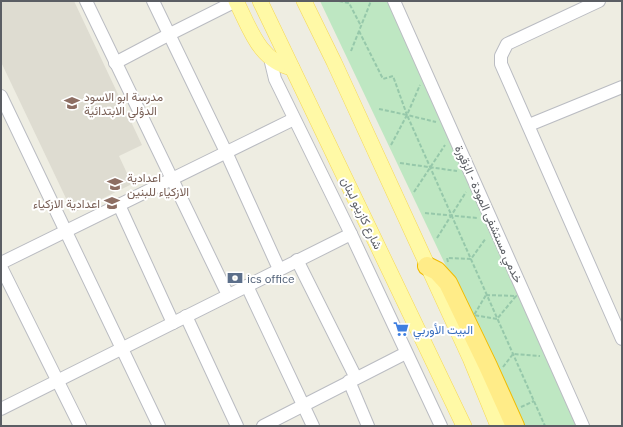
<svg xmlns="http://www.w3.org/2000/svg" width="623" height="427" font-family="'IBM Plex Sans',Vazirmatn,sans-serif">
<rect width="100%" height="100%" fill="#eeede2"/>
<path fill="#dedcd1" d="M1,1H74L142,145L119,156L132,184L73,213L1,62Z"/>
<path fill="#bee7c2" d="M320,1H388L582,426H522Z"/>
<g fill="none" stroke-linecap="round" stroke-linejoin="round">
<defs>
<g id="minor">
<path d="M86,1L228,295"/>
<path d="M153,1L226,152L279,269"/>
<path d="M394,1L583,426"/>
<path d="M599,1L507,44L501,56V64L622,339"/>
<path d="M270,58L275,79L351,234L441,426"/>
<path d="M115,63L170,34L236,1"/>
<path d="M1,96L159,426"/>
<path d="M529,125L622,87"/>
<path d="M119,205L173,323"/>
<path d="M297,260L356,378"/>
<path d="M1,263L294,119"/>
<path d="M1,267L80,426"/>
<path d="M247,286L313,426"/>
<path d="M186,316L237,426"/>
<path d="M349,381L368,426"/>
<path d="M1,409L351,234"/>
<path d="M263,426L406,353"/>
</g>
<g id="major">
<path d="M236,1C250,28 259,61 292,68"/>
<path d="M260,1L464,426"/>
<path d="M304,1L334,62L470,358L498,426"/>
</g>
<path id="highway" d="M427,266L437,271L448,283L488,366L515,426"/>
</defs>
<use href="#minor" stroke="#babcc2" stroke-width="14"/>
<use href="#major" stroke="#f6d854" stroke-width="16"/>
<use href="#highway" stroke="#f0bc00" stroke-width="20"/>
<g stroke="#96c8aa" stroke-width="2" stroke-dasharray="4 2" stroke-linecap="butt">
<path d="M339,1L349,3L361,26"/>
<path d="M359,31L383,79L393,76L407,115L436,122"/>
<path d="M351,51L371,1"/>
<path d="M379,109L407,115L545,426"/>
<path d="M391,145L407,115L420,85"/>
<path d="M400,163L457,171"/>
<path d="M414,192L445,145"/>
<path d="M425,213L477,218"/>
<path d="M437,238L466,192"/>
<path d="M448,262L447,258L471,259L486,238"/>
<path d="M486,295L516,296L497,319L474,315Z"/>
<path d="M503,367L513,354L540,356"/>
<path d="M521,407L534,401"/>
</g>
<use href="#minor" stroke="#fff" stroke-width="12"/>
<use href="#major" stroke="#fff9a6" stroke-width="15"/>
<use href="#highway" stroke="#ffec88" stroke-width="18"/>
</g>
<defs>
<symbol id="school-bare" viewBox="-9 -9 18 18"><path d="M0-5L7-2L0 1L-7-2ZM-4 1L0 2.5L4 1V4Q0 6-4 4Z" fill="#8d6e63" stroke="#fff" stroke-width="2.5" paint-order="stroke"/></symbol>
<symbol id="bank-bare" viewBox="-9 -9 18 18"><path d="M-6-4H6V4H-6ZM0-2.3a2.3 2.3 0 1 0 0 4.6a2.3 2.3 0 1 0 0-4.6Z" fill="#5c6f8a" stroke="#fff" stroke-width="2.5" paint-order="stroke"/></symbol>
<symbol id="supermarket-bare" viewBox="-9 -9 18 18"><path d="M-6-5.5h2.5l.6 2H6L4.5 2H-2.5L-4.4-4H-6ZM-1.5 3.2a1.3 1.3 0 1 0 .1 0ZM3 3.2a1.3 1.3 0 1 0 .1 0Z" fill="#3f7fe0" stroke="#fff" stroke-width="2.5" paint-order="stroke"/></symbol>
</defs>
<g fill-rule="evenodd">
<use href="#school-bare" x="61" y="92" width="22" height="22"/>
<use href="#school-bare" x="104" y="173" width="22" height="22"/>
<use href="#school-bare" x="101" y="192" width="22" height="22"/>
<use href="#bank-bare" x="224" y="267" width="22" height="22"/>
<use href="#supermarket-bare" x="390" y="318" width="22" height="22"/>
</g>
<g text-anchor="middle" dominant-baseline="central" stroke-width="4" stroke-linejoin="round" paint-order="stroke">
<g font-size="12" fill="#785e54" stroke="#fff" text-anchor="start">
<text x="84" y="96">مدرسة ابو الاسود<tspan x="84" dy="14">الدؤلي الابتدائية</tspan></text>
<text x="127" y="177">اعدادية<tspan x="127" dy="14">الازكياء للبنين</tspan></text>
<text x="100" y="203" text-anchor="end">اعدادية الازكياء</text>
</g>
<g font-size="12" fill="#5b5e64" stroke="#fff">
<text transform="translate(362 213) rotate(64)">شارع كازينو لبنان</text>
<text transform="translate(489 214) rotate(66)">خدمي مستشفى المودة - الزقورة</text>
</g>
<g font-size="12" fill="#4e5e75" stroke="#fff" text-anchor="start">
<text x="247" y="278">ics office</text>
</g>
<g font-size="12" fill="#366cbe" stroke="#fff" text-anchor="start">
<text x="413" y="329">البيت الأوربي</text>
</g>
</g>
<rect width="623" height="427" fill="none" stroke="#5b5e64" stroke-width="4"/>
</svg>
